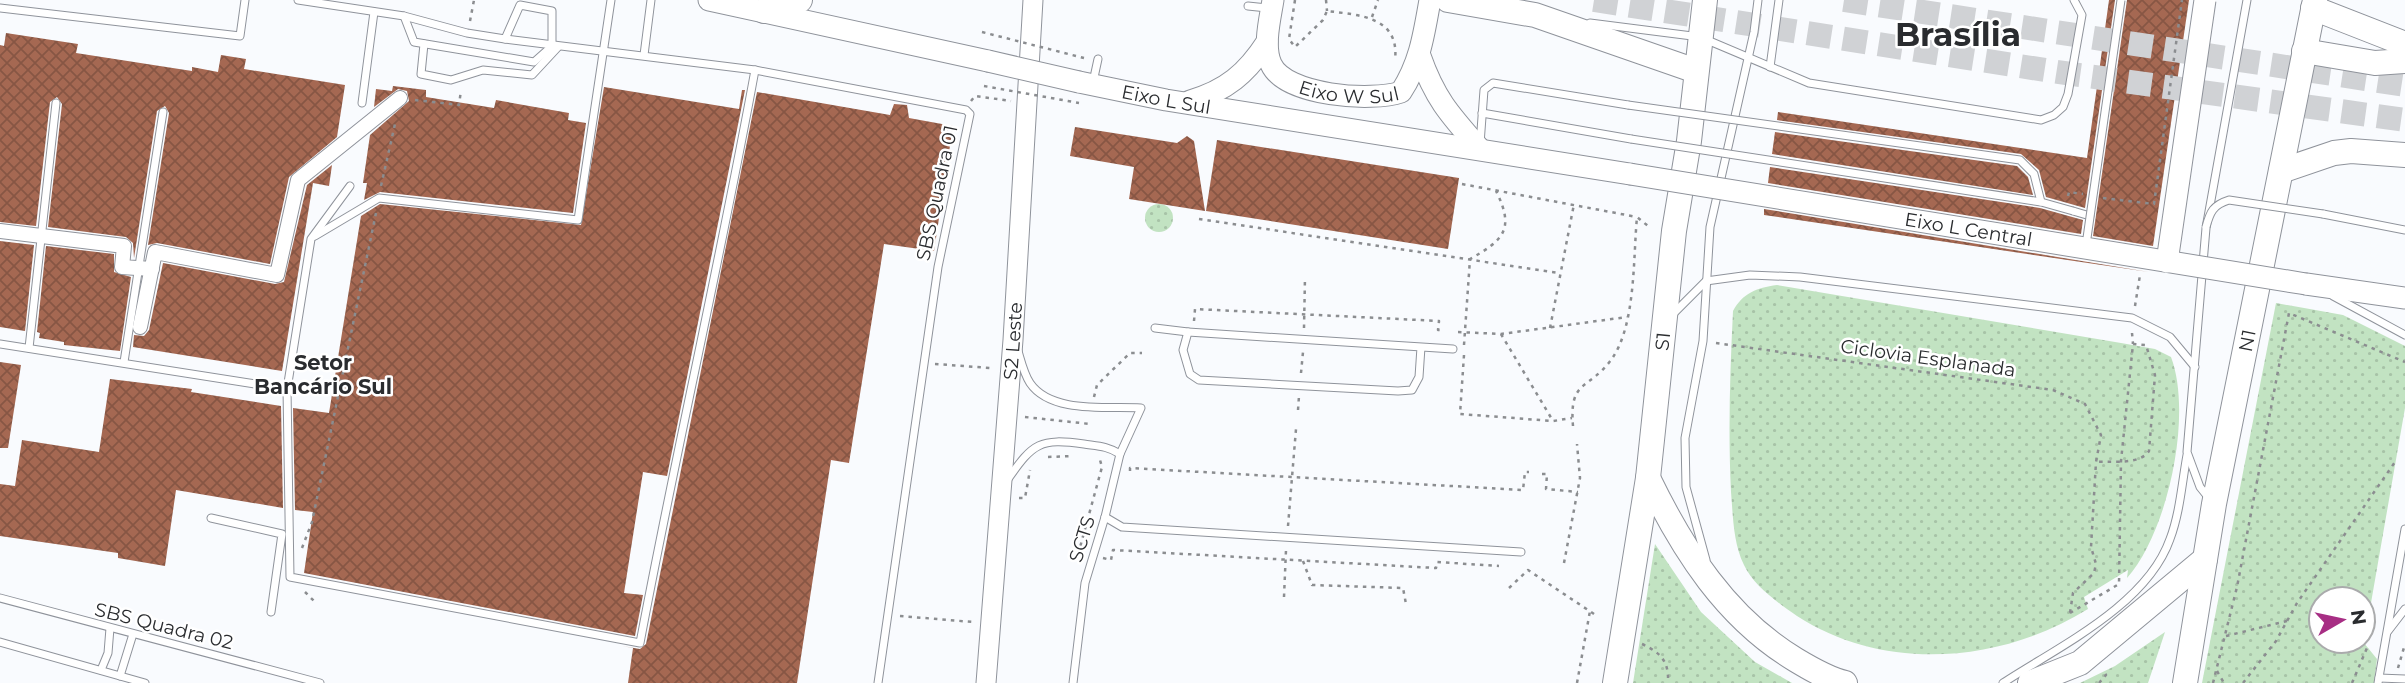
<svg xmlns="http://www.w3.org/2000/svg" width="2405" height="683" font-family="Montserrat,sans-serif">
<defs>
<pattern id="grass-dots" width="8" height="8" patternUnits="userSpaceOnUse" patternTransform="scale(1.75)"><rect width="8" height="8" fill="#c2e3c2"/><path d="M2 2h.1M6 6h.1" fill="none" stroke="#a7c3a7" stroke-width="1.8" stroke-linecap="round"/></pattern>
<pattern id="building-cross-hatch" width="8" height="8" patternUnits="userSpaceOnUse" patternTransform="scale(1.75)"><rect width="8" height="8" fill="#a56852"/><path d="M0 0l8 8M0 8l8-8" fill="none" stroke="#875644"/></pattern>
</defs>
<rect width="100%" height="100%" fill="#f9fbfe"/>
<g fill="url(#grass-dots)" fill-rule="evenodd">
<circle cx="1159" cy="218" r="14"/>
<path d="M1777,285L2121,343L2155,349L2171,357C2193,415 2168,532 2127,578L2128,570L2084,597L2088,609C2001,663 1885,673 1797,616C1778,603 1753,585 1744,565C1733,543 1733,515 1731,492C1728,431 1730,372 1733,311C1743,293 1756,288 1777,285Z"/>
<path d="M2276,303L2343,315L2405,346V408L2364,643L2377,659L2374,683H2202ZM2321,599H2363V641H2321Z"/>
<path d="M1655,544L1701,612L1755,662L1792,683H1633Z"/>
<path d="M2165,632L2148,683H2080L2115,666Z"/>
</g>
<g fill="url(#building-cross-hatch)">
<path d="M2109,0H2115L2085,208L2046,197L2039,170L2021,154L1777,120L1778,112L2087,158Z"/>
<path d="M2127,0H2189L2153,246L2093,236Z"/>
<path d="M6,33L78,44L76,53L192,71V67L218,72L221,55L246,59L244,69L345,85L337,137L289,177L270,264L157,243L148,245L169,113L165,106L157,111L134,258L133,243L126,237L48,227L62,104L57,97L50,102L36,226L0,222V45L4,46Z"/>
<path d="M393,86L426,90V97L494,108L496,100L569,113L568,120L586,123L573,213L380,192L364,200L367,183H363L370,135L409,101L407,91L398,89L374,107L376,89L392,91Z"/>
<path d="M604,87L739,109L742,90H745L667,476L643,472L624,593L643,595L635,636L304,573L313,512L295,510L293,408L329,413L361,216L380,204L581,225Z"/>
<path d="M757,92L890,115L894,104L907,105L909,118L953,126L934,251L884,244L849,463L831,460L797,683H628L633,648L622,646L640,649L646,644Z"/>
<path d="M1075,127L1177,143L1187,136L1194,141L1205,211L1129,199L1134,167L1070,156Z"/>
<path d="M1775,132L2017,166L2028,177L2033,195L1772,154Z"/>
<path d="M1217,140L1459,178L1448,249L1206,211Z"/>
<path d="M332,165L329,186L313,183L282,371L133,347L134,335L144,336L149,330L163,263L275,284L284,282L307,185Z"/>
<path d="M1770,167L2040,208L2083,220L2081,234L1768,183Z"/>
<path d="M1764,209L2149,272L1764,215Z"/>
<path d="M0,241L34,245L25,331L0,327Z"/>
<path d="M46,246L114,254V272L131,277L120,351L64,345V342L39,338L40,333L37,332Z"/>
<path d="M0,362L21,365L8,448H0Z"/>
<path d="M110,379L192,389L191,392L281,406L283,508L176,490L165,566L118,558V553L0,536V484L15,486L22,440L99,452Z"/>
</g>
<g fill="none" stroke-linecap="round" stroke-linejoin="round">
<g stroke="#d0d2d5" stroke-width="24" stroke-dasharray="24 12" stroke-linecap="butt">
<path d="M1594,0L2058,72L2405,120"/>
<path d="M1844,0L2405,85"/>
</g>
<defs>
<g id="lane">
<path d="M298,0L404,16L467,33L505,39L755,70L966,110L970,114L938,267L878,683"/>
<path d="M1248,6L1267,8"/>
<path d="M0,8L240,36L245,0"/>
<path d="M404,16L414,42L534,62L552,46V11L520,5L505,39"/>
<path d="M1590,23L1700,37L1809,83L2041,120L2054,115L2063,107L2068,94L2082,15L2074,0"/>
<path d="M424,44L421,74L451,80L483,70L532,75L558,47"/>
<path d="M644,55L651,0"/>
<path d="M1770,67L1779,0"/>
<path d="M1093,82L1098,59"/>
<path d="M362,103L374,12"/>
<path d="M1482,113L1631,139"/>
<path d="M1480,144L1484,90L1493,83L1628,105"/>
<path d="M350,186L311,239L287,389L290,577L640,643C676,451 720,262 755,70"/>
<path d="M2073,211L2090,216"/>
<path d="M2323,214L2405,230"/>
<path d="M315,236L379,198L578,220L611,0"/>
<path d="M2333,296L2405,335"/>
<path d="M1674,313L1706,281L1750,275L1800,277L2132,318L2170,337L2195,367"/>
<path d="M1155,328L1188,332"/>
<path d="M0,344L287,389"/>
<path d="M1421,347L1419,377L1412,390L1398,391L1199,380L1190,374L1183,350L1188,332L1453,349"/>
<path d="M29,348L56,103"/>
<path d="M1018,351C1021,361 1024,374 1030,383C1051,414 1108,406 1141,408L1120,454L1105,517L1085,583L1073,683"/>
<path d="M124,362L163,112"/>
<path d="M1008,479C1033,443 1040,438 1084,444C1097,446 1108,446 1120,454"/>
<path d="M2208,497L2200,487L2187,452L2206,228L2247,0"/>
<path d="M1105,517L1122,527L1521,552"/>
<path d="M211,518L282,534L271,612"/>
<path d="M1706,560L1686,487L1685,438L1703,341L1710,227L1754,32L1758,0"/>
<path d="M0,598L320,683"/>
<path d="M2388,631L2405,609"/>
<path d="M0,642L145,683"/>
<path d="M101,670L108,653L110,628"/>
<path d="M120,676L133,634"/>
<path d="M2379,678L2405,679"/>
<path d="M2003,683C2058,647 2147,605 2170,539C2180,513 2182,482 2187,455"/>
<path d="M2378,683L2405,529"/>
</g>
<g id="street">
<path d="M0,231L124,246L122,267L152,269"/>
<path d="M140,327L155,252L277,275L298,180L400,98"/>
</g>
<g id="secondary">
<path id="s1" d="M986,683L1013,340L1033,0"/>
</g>
<g id="primary">
<path d="M709,0L988,61"/>
<path id="s2" d="M1273,0C1270,19 1263,46 1271,64C1285,96 1372,102 1401,92C1420,63 1424,34 1430,0"/>
<path d="M1420,56C1435,99 1450,115 1480,149"/>
<path id="s3" d="M1079,82L1166,100L1630,174"/>
<path d="M1190,101C1226,91 1247,73 1267,42"/>
<path d="M2306,284L2405,298"/>
</g>
<g id="highway">
<path d="M1448,0L1535,15L1696,71"/>
<path d="M2313,8L2405,44"/>
<path d="M764,11L800,0"/>
<path d="M2304,51L2375,63L2405,61"/>
<path d="M2281,171L2334,153L2351,151L2405,155"/>
<path d="M1648,478C1683,550 1726,618 1796,660C1811,669 1828,679 1845,683"/>
<path id="s4" d="M1615,683L1648,478L1674,231L1689,141L1705,0"/>
<path d="M2030,683L2080,663L2205,559"/>
<path id="s5" d="M2185,683L2214,504L2315,0"/>
</g>
</defs>
<use href="#lane" stroke="#8f939b" stroke-width="9"/>
<use href="#street" stroke="#8f939b" stroke-width="16"/>
<use href="#secondary" stroke="#8f939b" stroke-width="21"/>
<use href="#primary" stroke="#8f939b" stroke-width="23"/>
<use href="#highway" stroke="#8f939b" stroke-width="26"/>
<g stroke="#8b8d90" stroke-width="2.5" stroke-dasharray="3.5 5" stroke-linecap="butt">
<path d="M1295,0L1289,39L1295,47L1323,20L1327,11C1358,15 1400,16 1395,60"/>
<path d="M1326,0L1327,11"/>
<path d="M1372,17L1378,0"/>
<path d="M470,21L474,0"/>
<path d="M415,100L459,105L461,90"/>
<path d="M971,101L975,96L1011,101"/>
<path d="M1462,184L1637,217"/>
<path d="M381,186L395,124"/>
<path d="M2068,196L2069,192L2083,194"/>
<path d="M2103,198L2154,204L2182,0"/>
<path d="M1199,219L1559,273"/>
<path d="M2135,306L2140,275"/>
<path d="M1194,321L1195,309L1439,321L1438,330H1442"/>
<path d="M1304,328L1305,277"/>
<path d="M1550,328L1574,204"/>
<path d="M1458,332L1501,334L1627,317"/>
<path d="M2132,333L2133,344"/>
<path d="M1501,334L1553,421"/>
<path d="M1716,343L2053,390L2085,404L2101,435L2096,462L2091,547L2096,564L2094,573L2073,593L2070,613"/>
<path d="M1464,345L1470,259C1504,240 1515,229 1496,191"/>
<path d="M1464,355L1460,414L1553,421L1572,418"/>
<path d="M935,364L990,368"/>
<path d="M1301,373L1303,352"/>
<path d="M1094,397L1097,385L1130,353H1142"/>
<path d="M1298,410L1299,396"/>
<path d="M1025,417L1090,424"/>
<path d="M1573,426C1569,379 1588,391 1611,360C1636,326 1633,259 1637,217L1648,226"/>
<path d="M1048,457L1073,456"/>
<path d="M1130,471V468L1523,490L1525,472H1529"/>
<path d="M1542,474H1547L1546,489L1578,492"/>
<path d="M1019,498H1025L1030,470"/>
<path d="M1288,526L1296,429"/>
<path d="M302,548L312,522L376,213"/>
<path d="M1082,552L1079,551L1102,467L1100,460"/>
<path d="M1103,558L1111,560L1113,550L1436,568L1437,562L1499,566"/>
<path d="M1303,561L1312,585L1403,588L1406,604"/>
<path d="M1564,563L1580,478L1577,444"/>
<path d="M1509,588L1528,570L1597,616"/>
<path d="M305,592L314,601"/>
<path d="M1284,597L1286,550"/>
<path d="M2070,613L2119,584L2121,461L2133,344L2146,345L2155,375L2149,451C2140,465 2112,461 2096,462"/>
<path d="M900,616L973,622"/>
<path d="M2226,636L2287,621"/>
<path d="M1642,644C1661,653 1669,661 1668,683"/>
<path d="M2398,668L2405,644"/>
<path d="M2217,671L2224,683"/>
<path d="M1577,683L1590,611"/>
<path d="M2099,683L2106,675L2104,670"/>
<path d="M2213,683L2237,587L2289,313L2405,362"/>
<path d="M2243,683L2276,641L2297,603L2395,462"/>
<path d="M2352,683L2367,648"/>
</g>
<use href="#lane" stroke="#fff" stroke-width="7"/>
<use href="#street" stroke="#fff" stroke-width="14"/>
<use href="#secondary" stroke="#fff" stroke-width="19"/>
<use href="#primary" stroke="#fff" stroke-width="21"/>
<use href="#highway" stroke="#fff" stroke-width="24"/>
<defs>
<g id="lane-bridge">
<path d="M1628,105L2020,160L2034,174L2041,202"/>
<path d="M1631,139L2041,202L2073,211"/>
<path d="M2206,227C2210,212 2213,205 2229,200L2323,214"/>
<path d="M2086,245L2121,0"/>
</g>
<g id="primary-bridge">
<path d="M988,61L1079,82"/>
<path id="s6" d="M1630,174L2306,284"/>
<path d="M2167,262L2205,0"/>
</g>
</defs>
<use href="#lane-bridge" stroke="#8f939b" stroke-width="9" stroke-linecap="butt"/>
<use href="#primary-bridge" stroke="#8f939b" stroke-width="23" stroke-linecap="butt"/>
<g stroke="#8b8d90" stroke-width="2.5" stroke-dasharray="3.5 5" stroke-linecap="butt">
<path d="M982,32L1084,58"/>
<path d="M984,86L1079,103"/>
</g>
<use href="#lane-bridge" stroke="#fff" stroke-width="7"/>
<use href="#primary-bridge" stroke="#fff" stroke-width="21"/>
</g>
<g text-anchor="middle" dominant-baseline="central" stroke-width="5" stroke-linejoin="round" paint-order="stroke">
<g font-size="19" fill="#2a2c2f" stroke="#fff">
<text stroke="none"><textPath href="#s2" startOffset="152">Eixo W Sul</textPath></text>
<text stroke="none"><textPath href="#s3" startOffset="89">Eixo L Sul</textPath></text>
<text transform="translate(937 193) rotate(-78)">SBS Quadra 01</text>
<text stroke="none"><textPath href="#s6" startOffset="343">Eixo L Central</textPath></text>
<text stroke="none"><textPath href="#s5" startOffset="348">N1</textPath></text>
<text stroke="none"><textPath href="#s1" startOffset="343">S2 Leste</textPath></text>
<text stroke="none"><textPath href="#s4" startOffset="345">S1</textPath></text>
<text transform="translate(1928 358) rotate(8)">Ciclovia Esplanada</text>
<text transform="translate(1082 539) rotate(-73)">SCTS</text>
<text transform="translate(164 626) rotate(14)">SBS Quadra 02</text>
</g>
<g font-size="21" font-weight="bold" fill="#2a2c2f" stroke="#fff">
<text x="323" y="362">Setor<tspan x="323" dy="24">Bancário Sul</tspan></text>
</g>
<g font-size="33" font-weight="bold" fill="#2a2c2f" stroke="#fff">
<text x="1958" y="34">Brasília</text>
</g>
</g>
<g transform="translate(2342 620) rotate(81)"><circle r="33" fill="#ffffff" stroke="#aaabac" stroke-width="2"/>
<path d="M0-5L12 26L0 18L-12 26Z" fill="#a72e84"/>
<text y="-10" font-size="19" font-weight="bold" text-anchor="middle" fill="#2a2c2f">N</text>
</g>
</svg>
